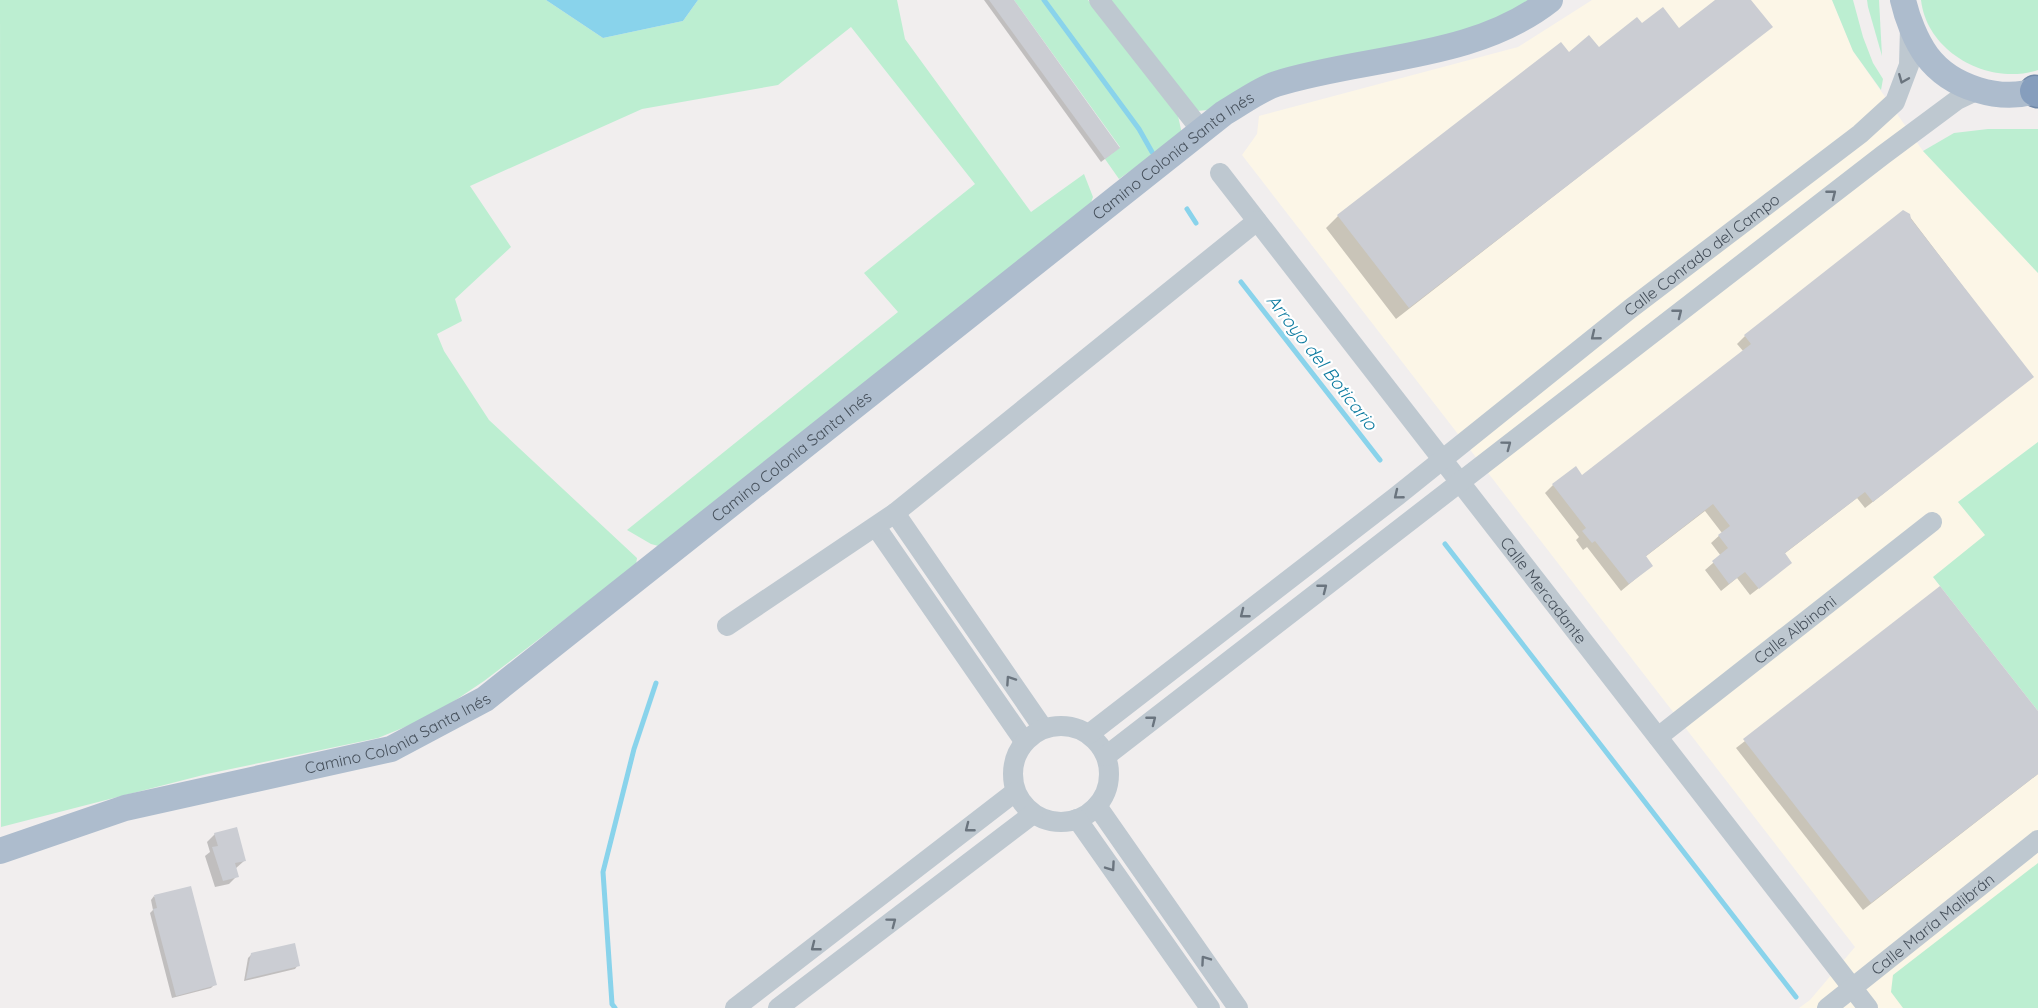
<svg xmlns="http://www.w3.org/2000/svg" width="2038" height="1008" font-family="Quicksand,sans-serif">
<rect width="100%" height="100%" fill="#f1eeee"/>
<path fill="#fcf6e7" d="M1592,0H1832L1853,51L1923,151L2038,273V442L1958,502L1986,535L1933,577L2038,711V1008H1799L1810,1000L1855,947L1242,155L1257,134L1259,116L1518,47Z"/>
<g fill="#bceed1">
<path d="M0,0H546L603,38L683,21L698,0H897L905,39L1031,212L1084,174L1093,197L1089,208L662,547L651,544L627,530L898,312L864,273L975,184L851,27L778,85L642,109L470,186L511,247L455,299L462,321L437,334L444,351L489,420L637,558L636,565L484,681L432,716L378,738L207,774L1,827Z"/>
<path d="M1014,0H1088L1178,116L1182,134L1119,179L1105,159L1120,147Z"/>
<path d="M1109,0H1536L1503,18L1209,110L1196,111Z"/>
<path d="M1832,0H1853L1863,37L1873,63L1883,79L1881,90L1853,51Z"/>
<path d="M1867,0H1879L1882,56L1868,7Z"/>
<path d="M1921,0H2038V70C1989,86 1927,53 1921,0Z"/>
<path d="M1988,129H2038V273L1923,151L1954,133Z"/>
<path d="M2038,442V711L1933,577L1985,535L1958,502Z"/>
<path d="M2038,863V1008H1903L1891,992L1893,975Z"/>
</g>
<path fill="#89d3eb" d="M546,0H698L683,21L603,38Z"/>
<g fill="#0003">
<path d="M984,0H1012L1115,151L1101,162Z"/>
<path d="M1718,0H1750L1771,27L1396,319L1326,228L1338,216L1568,54L1598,49L1642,25L1679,30Z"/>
<path d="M1907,213L2032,377L1865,508L1857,498L1784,554L1791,563L1750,595L1737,578L1721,591L1705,570L1721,556L1711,543L1722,533L1705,511L1645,557L1651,566L1621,591L1587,547L1583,550L1576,540L1579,537L1545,493L1553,485L1582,477L1744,352L1737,344L1745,336L1900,214Z"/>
<path d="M1940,589L2038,714V774L1863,910L1736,748Z"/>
<path d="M215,834L244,861L235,869L237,876L229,884L215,887L205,856L210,852L207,842Z"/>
<path d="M154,896L215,984L211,988L172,998L150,913L153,910L151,900Z"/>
<path d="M251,955L298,965L295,969L244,981L248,958Z"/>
</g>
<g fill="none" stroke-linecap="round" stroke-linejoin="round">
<g stroke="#89d3eb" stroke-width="5">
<path d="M1044,0L1139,129L1152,152"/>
<path d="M1187,209L1196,223"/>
<path d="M1241,282L1380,460"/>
<path d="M1445,544L1796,997"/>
<path d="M615,1008L612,1004L603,872L634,749L656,683"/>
</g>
</g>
<g fill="#cbcdd3">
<path d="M989,0H1014L1120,148L1105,159Z"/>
<path d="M1715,0H1751L1773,27L1409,308L1337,215L1561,42L1569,52L1589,35L1599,47L1637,17L1642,23L1663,7L1679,28Z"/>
<path d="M1903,210L1910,214L1911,219L2034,377L1873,502L1865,492L1785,553L1792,563L1759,589L1745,572L1729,584L1712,561L1728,548L1718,535L1730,526L1713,504L1646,556L1653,566L1629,584L1595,541L1592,543L1582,531L1586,528L1552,484L1576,466L1582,475L1751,344L1744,335Z"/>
<path d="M1940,586L2038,711V774L1871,903L1743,739Z"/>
<path d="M237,827L246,861L235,863L239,877L223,881L212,847L218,846L214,833Z"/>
<path d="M191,886L217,985L176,996L153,909L157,908L154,895Z"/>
<path d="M295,943L300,966L246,979L251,953Z"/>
</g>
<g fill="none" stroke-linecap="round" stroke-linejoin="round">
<defs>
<path id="highway" d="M2035,91L2038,92"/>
</defs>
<use href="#highway" stroke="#7189a8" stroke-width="33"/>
<g stroke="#bec8d0" stroke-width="20">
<path d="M1099,0L1201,130"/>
<path id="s1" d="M1220,173L1868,1008"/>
<path d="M895,513L1043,728"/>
<path d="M876,527L1024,741"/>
<path d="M727,626L895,513L1257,221"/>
<circle cx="1061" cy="774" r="48"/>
<path id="s2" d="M1089,734L1397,496L1630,309L1860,134L1895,102L1909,65L1910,27"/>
<path id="s3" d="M1658,737L1932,522"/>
<path d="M1106,756L1883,155L1957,100L1978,90"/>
<path d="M1097,806L1238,1008"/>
<path d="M1077,819L1210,1008"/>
<path d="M735,1008L1015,792"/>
<path d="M778,1008L1033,814"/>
<path id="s4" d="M1827,1008L2038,840"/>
</g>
<g stroke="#adbccd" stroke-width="26">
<path d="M1903,0C1907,18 1916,41 1927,56C1951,88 2001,103 2038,90"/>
<path id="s5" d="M0,851L125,808L391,749L485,699L1224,113C1240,104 1258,90 1276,84C1365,56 1474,60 1550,0"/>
</g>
<use href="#highway" stroke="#869ebd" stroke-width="30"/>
</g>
<defs><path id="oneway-chevron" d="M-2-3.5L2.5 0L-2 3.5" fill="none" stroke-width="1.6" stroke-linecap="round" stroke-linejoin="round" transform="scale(1.5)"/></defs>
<g stroke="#6a747e">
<use href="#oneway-chevron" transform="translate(1903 79) rotate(112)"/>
<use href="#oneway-chevron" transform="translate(1832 194) rotate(-38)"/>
<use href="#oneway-chevron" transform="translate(1678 313) rotate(-38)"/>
<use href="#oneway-chevron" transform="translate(1595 336) rotate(141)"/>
<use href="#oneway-chevron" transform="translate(1507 445) rotate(-37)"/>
<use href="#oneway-chevron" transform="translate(1398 495) rotate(141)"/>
<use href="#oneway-chevron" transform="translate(1323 588) rotate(-38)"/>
<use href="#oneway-chevron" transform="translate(1244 614) rotate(142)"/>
<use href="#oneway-chevron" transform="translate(1010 680) rotate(-124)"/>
<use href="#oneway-chevron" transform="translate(1152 720) rotate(-38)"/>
<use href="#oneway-chevron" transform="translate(969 828) rotate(142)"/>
<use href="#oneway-chevron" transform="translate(1111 867) rotate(55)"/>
<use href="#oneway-chevron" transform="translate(892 922) rotate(-37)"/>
<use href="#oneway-chevron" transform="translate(815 947) rotate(142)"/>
<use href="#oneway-chevron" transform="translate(1205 960) rotate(-125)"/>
</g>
<g text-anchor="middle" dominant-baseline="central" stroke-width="4.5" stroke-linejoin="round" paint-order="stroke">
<g font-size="16" fill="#46505b" stroke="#fff">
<text stroke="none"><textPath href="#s5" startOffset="1388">Camino Colonia Santa Inés</textPath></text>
<text stroke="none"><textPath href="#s2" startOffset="778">Calle Conrado del Campo</textPath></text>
<text stroke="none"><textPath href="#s5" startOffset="902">Camino Colonia Santa Inés</textPath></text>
<text stroke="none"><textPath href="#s1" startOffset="528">Calle Mercadante</textPath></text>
<text stroke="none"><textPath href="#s3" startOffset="174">Calle Albinoni</textPath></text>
<text stroke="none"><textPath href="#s5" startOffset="416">Camino Colonia Santa Inés</textPath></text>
<text stroke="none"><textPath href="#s4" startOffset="135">Calle María Malibrán</textPath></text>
</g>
<g font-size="18" font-style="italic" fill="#0d7ba0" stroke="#fff">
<text transform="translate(1322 362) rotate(52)">Arroyo del Boticario</text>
</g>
</g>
</svg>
